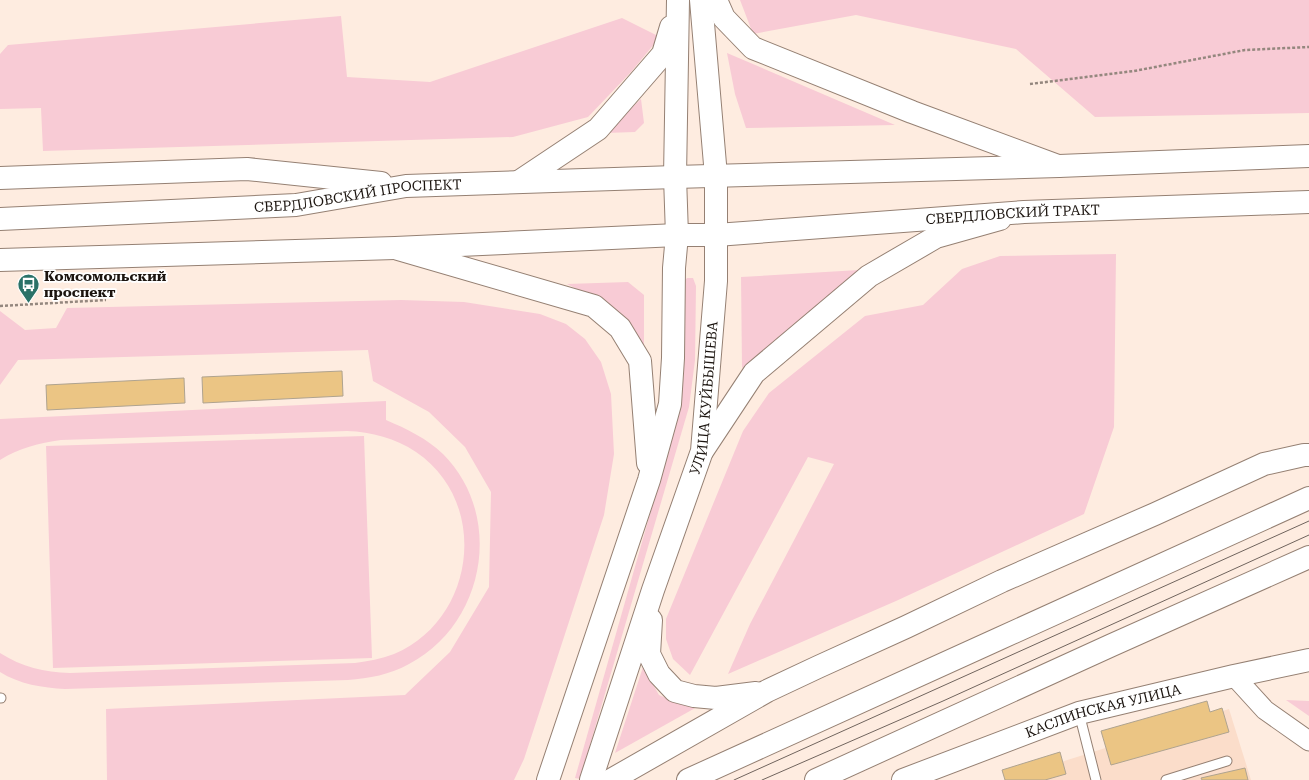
<svg xmlns="http://www.w3.org/2000/svg" width="1309" height="780" font-family="'Roboto Serif',serif">
<rect width="100%" height="100%" fill="#feece0"/>
<path fill="#fbddca" d="M1229,709L1251,780H1004Z"/>
<g fill="#f8cbd5">
<path d="M740,0H1309V113L1095,117L1016,49L856,15L753,34Z"/>
<path d="M341,16L347,77L430,82L622,18L660,37L631,72L588,117L513,137L43,151L41,108L0,109V54L8,45Z"/>
<path d="M727,53L895,125L746,128L735,94Z"/>
<path d="M641,99L644,123L635,132L605,133Z"/>
<path d="M1116,254L1114,427L1084,514L896,601L728,674L750,624L834,464L808,457L690,675L673,659L666,639V619L743,431L769,393L865,316L923,305L962,269L1000,256Z"/>
<path d="M859,270L742,368L741,277Z"/>
<path d="M687,278H693L696,286L695,360L689,407L580,779L575,778L675,426L684,374V282Z"/>
<path d="M628,282L644,295V352L602,302L567,284Z"/>
<path d="M401,300L464,302L540,314L566,324L585,339L601,362L611,394L614,454L604,515L524,759L514,780H107L106,709L405,695L450,652L489,587L491,492L465,447L429,412L373,381L368,350L18,360L0,385V311L25,330L56,328L67,308Z"/>
<path d="M386,401V420C407,429 426,438 443,454C505,516 485,624 409,664C390,675 369,678 348,680L65,689C43,688 19,684 0,672V653C22,667 44,672 70,673L355,663C368,661 381,659 394,654C475,620 491,503 416,452C395,438 372,432 347,431L61,440C39,443 19,448 0,460V419Z"/>
<path d="M364,436L372,658L53,668L46,446Z"/>
<path d="M643,667L659,695L677,703L697,707L615,753Z"/>
<path d="M1286,700L1309,701V716Z"/>
</g>
<g fill="#ebc584" stroke="#afa38f">
<path d="M342,371L343,396L203,403L202,377Z"/>
<path d="M184,378L185,403L47,410L46,385Z"/>
<path d="M1207,701L1210,712L1222,708L1229,732L1111,765L1101,731Z"/>
<path d="M1060,752L1066,774L1045,780H1005L1002,770Z"/>
<path d="M1245,768L1248,780H1202L1201,778Z"/>
</g>
<g fill="none" stroke-linecap="round" stroke-linejoin="round">
<defs>
<g id="service">
<path d="M0,698H1"/>
<path d="M1079,713L1096,780"/>
<path d="M1166,780L1227,761"/>
</g>
<path id="minor" d="M1234,676L1265,710L1309,741"/>
<g id="secondary">
<path d="M716,0L724,18L753,48L912,112L1058,166"/>
<path d="M520,181L598,129L663,54L671,27"/>
<path d="M398,249L594,306L620,328L640,361L648,463"/>
<path d="M703,450L754,373L869,276L936,237L1000,219"/>
<path d="M651,620L649,654L659,674L675,691L694,696L716,698L756,693"/>
<path d="M548,780L649,480L670,404L673,358L674,268L677,235L675,177L678,0"/>
<path id="s1" d="M591,780L653,590L702,451L716,281V176L701,0"/>
<path d="M611,780L767,691L818,667L906,627L1002,581L1155,514L1264,464L1304,455H1309"/>
<path d="M688,780C895,687 1102,591 1309,498"/>
<path d="M816,780L1112,645L1309,557"/>
<path id="s2" d="M903,780L1079,713L1234,676L1309,660"/>
</g>
<g id="primary">
<path d="M0,178L247,169L381,183"/>
<path id="s3" d="M0,219L296,205L406,186L675,177L1059,166L1309,156"/>
<path id="s4" d="M0,260L395,248L677,235H716L1024,212L1309,202"/>
</g>
</defs>
<use href="#service" stroke="#958073" stroke-width="11"/>
<use href="#minor" stroke="#958073" stroke-width="21"/>
<use href="#secondary" stroke="#958073" stroke-width="24"/>
<use href="#primary" stroke="#958073" stroke-width="24"/>
<g stroke="#94877e" stroke-width="2.5" stroke-dasharray="3 2" stroke-linecap="butt">
<path d="M1030,84L1134,71L1245,50L1309,47"/>
<path d="M0,306L106,300"/>
</g>
<use href="#service" stroke="#fff" stroke-width="9"/>
<use href="#minor" stroke="#fff" stroke-width="19"/>
<use href="#secondary" stroke="#fff" stroke-width="22"/>
<use href="#primary" stroke="#fff" stroke-width="22"/>
<g stroke="#70645d" stroke-width="1">
<path d="M734,780L1309,521"/>
<path d="M762,780L943,701L1309,535"/>
</g>
</g>
<defs>
<symbol id="bus-pin" viewBox="-11 -11 22 30"><path d="M0 17L-7.5 6A9.5 9.5 0 1 1 7.5 6Z" fill="#2a7268" stroke="#fff"/><path d="M-5-6H5V4H4V6H2V4H-2V6H-4V4H-5ZM-3.5-4V0h7V-4ZM-3.5 1.2v1.5H-2V1.2ZM2 1.2v1.5H3.5V1.2Z" fill="#fff"/></symbol>
</defs>
<g fill-rule="evenodd">
<use href="#bus-pin" x="16" y="272" width="25" height="34"/>
</g>
<g text-anchor="middle" dominant-baseline="central" stroke-width="3.5" stroke-linejoin="round" paint-order="stroke">
<g font-size="14" fill="#1c1510" stroke="#fff">
<text stroke="none"><textPath href="#s3" startOffset="359">СВЕРДЛОВСКИЙ ПРОСПЕКТ</textPath></text>
<text stroke="none"><textPath href="#s4" startOffset="1014">СВЕРДЛОВСКИЙ ТРАКТ</textPath></text>
<text stroke="none"><textPath href="#s1" startOffset="400">УЛИЦА КУЙБЫШЕВА</textPath></text>
<text stroke="none"><textPath href="#s2" startOffset="212">КАСЛИНСКАЯ УЛИЦА</textPath></text>
</g>
<g font-size="14" font-weight="bold" fill="#1c1510" stroke="#fff" text-anchor="start">
<text x="44" y="276">Комсомольский<tspan x="44" dy="16">проспект</tspan></text>
</g>
</g>
</svg>
